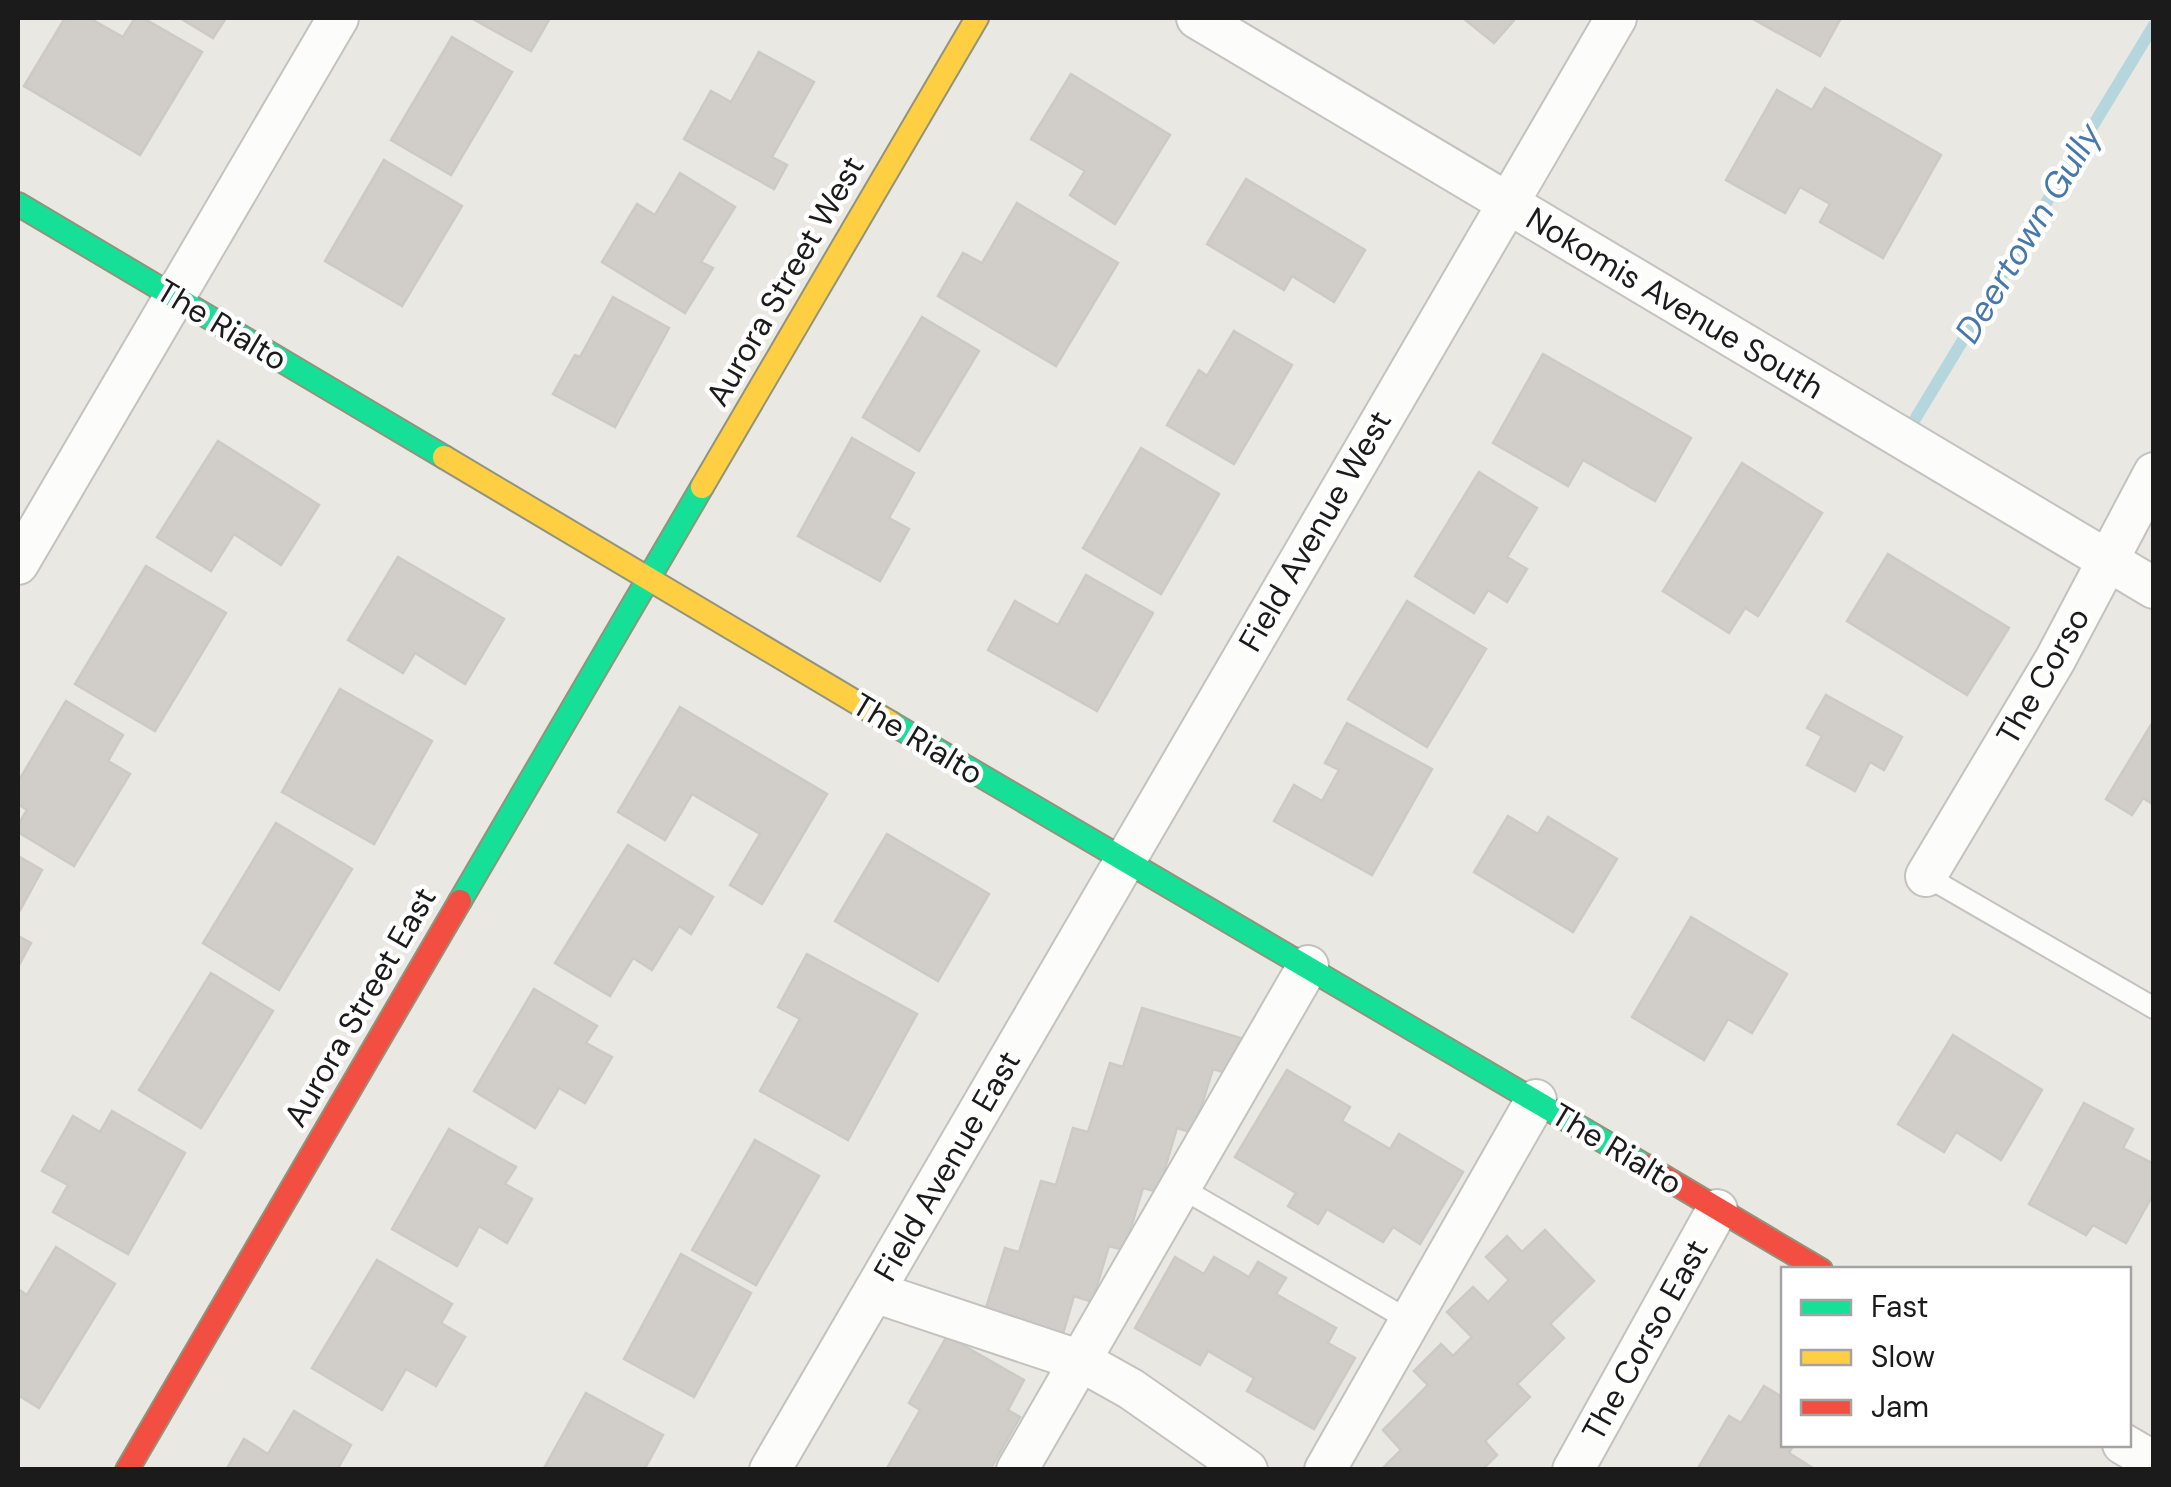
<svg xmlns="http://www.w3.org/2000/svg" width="2171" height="1487" font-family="'DM Sans',sans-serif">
<rect width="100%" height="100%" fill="#eae8e3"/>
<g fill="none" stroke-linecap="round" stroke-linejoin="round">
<path stroke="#b6d6de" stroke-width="12" d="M1906,434L2154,25"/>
</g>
<g fill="#d1ceca" stroke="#cdc9c5" stroke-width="2.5">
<path d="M65,18H89L123,37L135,18H143L202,52L140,155L24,86Z"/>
<path d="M180,18H226L213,38Z"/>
<path d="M471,18H550L531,51Z"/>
<path d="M1463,18H1516L1494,43Z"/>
<path d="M1751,18H1841L1820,56Z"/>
<path d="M452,37L512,72L451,175L391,140Z"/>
<path d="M759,52L814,82L772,157L787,165L774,189L684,139L711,91L731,102Z"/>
<path d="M1071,74L1170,135L1115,224L1070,195L1085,171L1031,139Z"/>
<path d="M1825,88L1941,155L1883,258L1820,222L1830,204L1800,187L1785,213L1726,180L1777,90L1812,110Z"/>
<path d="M384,160L462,206L402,306L325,261Z"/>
<path d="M680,173L735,207L701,262L713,268L685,313L602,262L637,204L655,215Z"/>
<path d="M1246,179L1365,250L1334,302L1292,276L1284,290L1207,244Z"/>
<path d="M1017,203L1118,263L1056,366L938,296L963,253L982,263Z"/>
<path d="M613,297L669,328L615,427L553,394L575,355L580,357Z"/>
<path d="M922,317L979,351L919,451L863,417Z"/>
<path d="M1234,331L1292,365L1234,464L1167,425L1199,370L1207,376Z"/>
<path d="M1543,354L1691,438L1655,501L1583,460L1568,486L1493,443Z"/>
<path d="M852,438L914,473L889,518L909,529L880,581L798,536Z"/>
<path d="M218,441L319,505L281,565L234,534L211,571L157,537Z"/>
<path d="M1141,448L1219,494L1161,594L1083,548Z"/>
<path d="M1742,463L1822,513L1758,616L1745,608L1729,633L1663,591Z"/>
<path d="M1479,472L1537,508L1507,557L1527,569L1507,602L1488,590L1474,613L1415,576Z"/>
<path d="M1888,554L2009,628L1967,695L1847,621Z"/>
<path d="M398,557L504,619L465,684L415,653L403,673L348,640Z"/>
<path d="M146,566L226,613L155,731L75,684Z"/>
<path d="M1086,575L1153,613L1097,711L988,650L1015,601L1058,625Z"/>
<path d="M1407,601L1486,649L1427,747L1348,699Z"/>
<path d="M340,689L432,741L374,844L282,792Z"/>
<path d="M1826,695L1902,737L1884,770L1870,762L1855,791L1807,765L1822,736L1807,728Z"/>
<path d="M66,701L123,735L108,761L130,774L74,866L18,832V825L27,810L18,804V782Z"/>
<path d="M680,707L827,794L762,904L730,885L760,834L692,794L665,840L618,812Z"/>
<path d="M2154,720V805L2143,798L2132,815L2106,799Z"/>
<path d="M1347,723L1432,769L1372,875L1274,821L1294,785L1322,801L1339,770L1325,763Z"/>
<path d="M1508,816L1538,834L1548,817L1617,859L1573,932L1474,872Z"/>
<path d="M276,823L352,869L279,990L203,943Z"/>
<path d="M887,834L989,894L938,981L835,921Z"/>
<path d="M628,845L713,897L691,934L679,926L652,970L633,958L610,996L555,963Z"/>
<path d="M18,856L42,870L18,914Z"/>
<path d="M1691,917L1787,974L1752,1033L1728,1019L1704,1060L1632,1017Z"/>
<path d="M18,936L31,943L18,967Z"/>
<path d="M807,954L917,1014L848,1140L760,1091L800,1019L778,1007Z"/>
<path d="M211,973L273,1011L201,1128L139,1090Z"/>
<path d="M534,989L597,1026L586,1043L612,1057L585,1103L559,1088L535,1128L474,1091Z"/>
<path d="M1142,1008L1244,1039L1233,1075L1213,1069L1193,1133L1177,1128L1158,1192L1143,1188L1124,1250L1109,1246L1092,1302L1074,1296L1063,1334L985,1311L1005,1248L1019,1252L1041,1181L1056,1185L1073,1128L1088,1132L1110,1063L1123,1067Z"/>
<path d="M1953,1035L2042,1090L2001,1160L1956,1132L1944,1152L1898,1124Z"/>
<path d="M1287,1070L1350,1107L1342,1121L1390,1149L1399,1134L1463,1172L1420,1244L1393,1227L1383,1242L1327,1209L1318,1224L1288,1206L1296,1193L1235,1157Z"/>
<path d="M2084,1103L2133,1129L2123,1148L2154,1164V1193L2126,1243L2093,1225L2086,1235L2029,1204Z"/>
<path d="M112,1111L185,1153L128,1254L53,1212L68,1185L42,1171L73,1116L100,1132Z"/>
<path d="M449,1129L516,1167L505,1184L532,1199L507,1243L479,1226L457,1266L392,1229Z"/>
<path d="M755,1140L819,1176L756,1285L692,1250Z"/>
<path d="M1545,1230L1594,1281L1550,1324L1564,1338L1517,1384L1530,1397L1485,1441L1497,1455L1482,1470H1381L1401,1450L1383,1430L1428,1385L1414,1371L1441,1344L1453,1356L1472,1337L1447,1312L1473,1287L1488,1302L1509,1280L1486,1257L1507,1236L1522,1252Z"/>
<path d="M56,1247L115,1284L39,1408L18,1395V1289L27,1295Z"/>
<path d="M681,1254L751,1293L694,1397L624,1359Z"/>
<path d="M1175,1257L1204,1274L1214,1257L1249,1277L1258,1262L1286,1278L1276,1294L1336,1328L1328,1343L1355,1358L1314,1429L1247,1391L1254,1378L1208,1351L1200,1365L1135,1328Z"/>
<path d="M377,1260L452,1304L441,1323L465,1337L436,1386L406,1369L382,1410L312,1368Z"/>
<path d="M947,1336L1024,1380L1008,1410L1020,1417L990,1470H886L920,1410L909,1403Z"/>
<path d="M1764,1386L1784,1398V1444H1794L1789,1453L1816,1470H1697L1729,1416L1741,1423Z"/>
<path d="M586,1393L663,1435L644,1470H543Z"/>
<path d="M294,1411L351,1445L337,1470H226L244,1439L268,1454Z"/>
</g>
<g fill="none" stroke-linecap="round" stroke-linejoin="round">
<defs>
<g id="lane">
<path d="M1926,876L2154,1008"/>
<path d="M1178,1186L1412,1322"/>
</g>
<g id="street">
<path d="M1197,18L2154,588"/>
<path d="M18,564L338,18"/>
<path d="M1926,876L2055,660L2154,473"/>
<path d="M874,1292L1081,1361L1131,1389L1247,1470"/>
<path d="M2123,1444L2154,1462"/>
<path d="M770,1470L1616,18"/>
<path d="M1017,1470L1308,966"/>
<path d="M1325,1470L1536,1100"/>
<path d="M1573,1470L1717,1210"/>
</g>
<g id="fast">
<path d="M18,204L444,457"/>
<path d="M891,723L1644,1165"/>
<path d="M460,901L702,487"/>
</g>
<g id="slow">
<path d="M444,457L891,723"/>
<path d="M702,487L977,18"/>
</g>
<g id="jam">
<path d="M1644,1165L1821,1270"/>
<path d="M127,1470L460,901"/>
</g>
</defs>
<use href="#lane" stroke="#c2c2bf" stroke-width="24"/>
<use href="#street" stroke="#c2c2bf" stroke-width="44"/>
<use href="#fast" stroke="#91937c" stroke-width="26"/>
<use href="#slow" stroke="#91937c" stroke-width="26"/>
<use href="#jam" stroke="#91937c" stroke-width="26"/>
<use href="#lane" stroke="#fcfcfb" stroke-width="20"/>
<use href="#street" stroke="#fcfcfb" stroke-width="40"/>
<use href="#fast" stroke="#16e098" stroke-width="22"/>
<use href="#slow" stroke="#ffcf43" stroke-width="22"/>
<use href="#jam" stroke="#f24e42" stroke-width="22"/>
</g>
<g text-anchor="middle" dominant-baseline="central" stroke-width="9" stroke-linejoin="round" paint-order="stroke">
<g font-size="32" fill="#1b1b1b" stroke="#fff">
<text transform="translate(785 281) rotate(-60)">Aurora Street West</text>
<text transform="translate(1675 303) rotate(31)">Nokomis Avenue South</text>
<text transform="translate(222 325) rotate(31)">The Rialto</text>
<text transform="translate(1315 531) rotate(-60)">Field Avenue West</text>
<text transform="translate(2043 676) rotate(-60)">The Corso</text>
<text transform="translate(918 739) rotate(31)">The Rialto</text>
<text transform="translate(360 1007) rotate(-60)">Aurora Street East</text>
<text transform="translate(1617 1149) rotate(31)">The Rialto</text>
<text transform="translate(947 1166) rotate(-60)">Field Avenue East</text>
<text transform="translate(1645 1340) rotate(-61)">The Corso East</text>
</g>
<g font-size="35" font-style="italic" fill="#4778ab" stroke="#fff">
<text transform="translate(2028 233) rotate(-59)">Deertown Gully</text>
</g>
</g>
<rect width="2171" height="1487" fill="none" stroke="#1b1b1b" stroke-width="40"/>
<rect x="1781" y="1267" width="350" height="180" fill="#ffffff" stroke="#a4a4a4" stroke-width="2.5"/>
<rect x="1801" y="1300" width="50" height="15" fill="#16e098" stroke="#a4a4a4" stroke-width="2.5"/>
<text x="1871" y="1317" font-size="30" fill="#1b1b1b">Fast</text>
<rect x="1801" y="1350" width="50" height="15" fill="#ffcf43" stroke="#a4a4a4" stroke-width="2.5"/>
<text x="1871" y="1367" font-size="30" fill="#1b1b1b">Slow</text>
<rect x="1801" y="1400" width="50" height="15" fill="#f24e42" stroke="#a4a4a4" stroke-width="2.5"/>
<text x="1871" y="1417" font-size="30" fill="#1b1b1b">Jam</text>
</svg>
